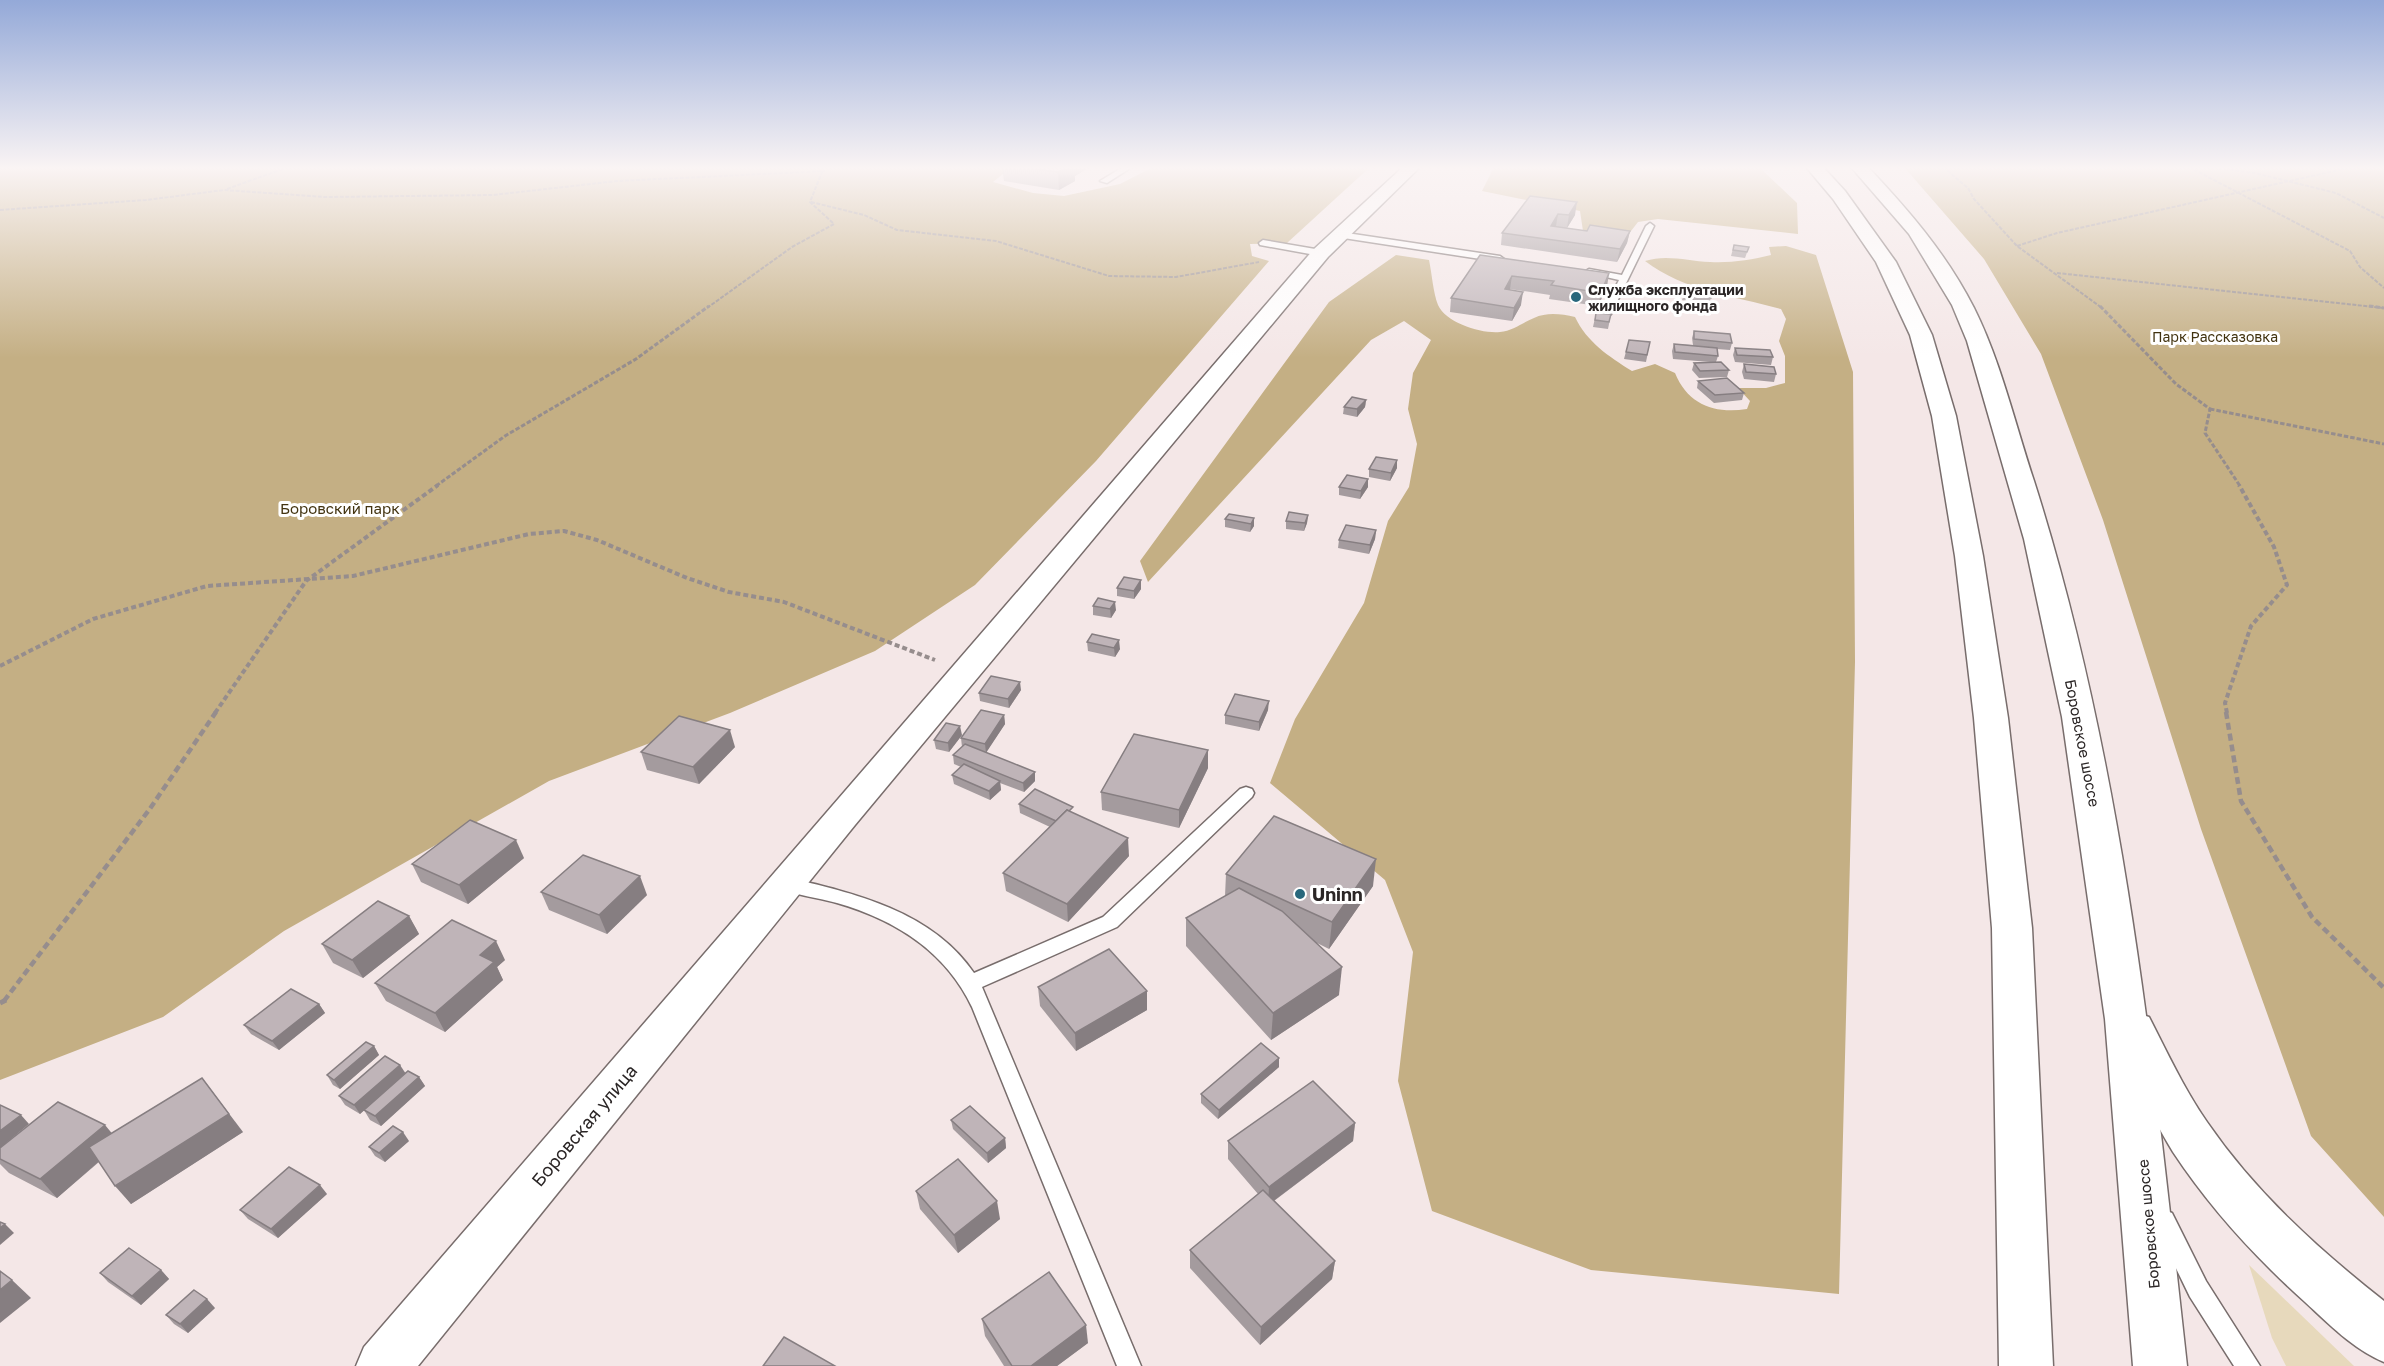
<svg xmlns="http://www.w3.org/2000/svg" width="2384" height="1366" font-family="'Golos Text',sans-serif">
<rect width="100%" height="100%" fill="#f4e7e7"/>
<path fill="#e7d9bc" d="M2249,1265L2354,1366H2286L2272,1338Z"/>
<g fill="#c4af84">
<path d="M0,167H1022L1009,169L993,182L1033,193L1064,196L1120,184L1153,167H1370L1287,243L1250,244L1252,256L1269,261L1096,461L975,585L875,651L730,713L549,781L284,931L163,1017L0,1080Z"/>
<path d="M1494,167H1759L1797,203L1798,234L1658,219L1638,222L1624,240L1583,231L1580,211L1482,191Z"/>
<path d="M1904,167H2384V1217L2311,1136L2201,829L2103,520L2041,354L1984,259Z"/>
<path d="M1786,246L1816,255L1853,372L1855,662L1839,1294L1591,1270L1432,1211L1398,1081L1413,952L1385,880L1270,783L1295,719L1364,603L1388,521L1409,487L1417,444L1408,409L1413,373L1431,340L1404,321L1371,340L1148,582L1140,561L1329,302L1396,255L1429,260C1432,274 1433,292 1438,305C1446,323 1482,334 1500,332C1513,331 1523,322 1534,318C1547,312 1561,314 1575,317C1587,342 1608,356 1632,371L1655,364L1675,373C1688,405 1715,414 1747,409L1750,401L1738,388H1766L1785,383V356L1779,341L1786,319L1781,309C1734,296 1684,291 1645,261C1666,254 1688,261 1710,262C1731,263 1751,260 1771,255L1769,247Z"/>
</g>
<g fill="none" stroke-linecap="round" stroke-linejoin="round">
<defs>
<g id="lane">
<path d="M1123,167H1132L1107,183L1100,181Z"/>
<path d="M1650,223L1654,226L1611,314H1605L1603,312L1619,280L1584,272L1589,269L1622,275L1646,226Z"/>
<path d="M1340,232L1500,256L1504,259L1500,262L1337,237L1336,235Z"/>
<path d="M1263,240L1321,250L1325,253L1321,256L1260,245L1259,243Z"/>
<path d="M1246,787L1252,789L1254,793L1252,797L1117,927L982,987L1141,1366H1117L972,1007C946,952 896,920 837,903C818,898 798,895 779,889L776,884L779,879L785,877C854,893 932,911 974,973L1103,917L1240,789Z"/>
<path d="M2164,1210L2172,1213L2206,1281L2260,1366H2234L2190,1297L2153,1221L2156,1213Z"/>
</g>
<g id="secondary">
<path d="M1403,167H1420L1328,257L855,825L418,1366H356L364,1347L1314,249Z"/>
<path d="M2133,1012L2149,1017C2167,1052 2184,1089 2207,1122C2255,1192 2318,1249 2384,1301V1362C2353,1349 2329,1324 2305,1302C2255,1257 2210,1208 2173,1152C2149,1113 2131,1071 2111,1030L2117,1017Z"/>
</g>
<g id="primary">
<path d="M1806,167H1823L1845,191L1896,262L1932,335L1956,416L1983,556L2008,718L2032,928L2053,1366H1999L1992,928L1974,718L1955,556L1932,416L1910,335L1876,262L1833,199Z"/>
<path d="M1851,167H1868C1909,211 1946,253 1974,308C2001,362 2015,424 2034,481C2125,767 2154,1069 2187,1366H2133L2105,1019L2062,717L2024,539L1967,341L1952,305L1909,234Z"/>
</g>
</defs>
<use href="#lane" stroke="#786d6c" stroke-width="3"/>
<use href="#secondary" stroke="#786d6c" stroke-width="3"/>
<use href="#primary" stroke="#786d6c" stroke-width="3"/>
<g stroke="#968d8d" stroke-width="2" stroke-dasharray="4 1.5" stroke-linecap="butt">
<path d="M1943,167L1968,188L1974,199L2017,246L2102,308"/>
<path d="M2189,167L2350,251L2360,267L2384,288"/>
<path d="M2208,167L2255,173L2336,193L2384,218"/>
<path d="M227,189L288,167"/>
<path d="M811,202L864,215L897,230L996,241L1109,276L1176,277L1259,262"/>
<path d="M0,210L146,200L224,190L325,197L493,195L617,181L825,171"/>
<path d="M2017,246L2057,233L2352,167"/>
<path d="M2057,273L2384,308"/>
<path d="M707,308L792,247L834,224L810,202L824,167"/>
</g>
<g stroke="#968d8d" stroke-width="3" stroke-dasharray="4.5 2" stroke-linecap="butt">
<path d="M2100,306L2176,384L2210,409L2205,433L2240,486"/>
<path d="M2369,306L2384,308"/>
<path d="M2210,409L2384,444"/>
<path d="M436,486L505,436L636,359L709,306"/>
</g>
<g stroke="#968d8d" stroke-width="4" stroke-dasharray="5 3" stroke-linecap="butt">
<path d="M0,666L93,619L207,586L353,576L529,534L564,531L597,540L687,578L729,592L784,602L935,660"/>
<path d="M215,713L306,581L438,485"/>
<path d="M2227,713L2225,703L2251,626L2287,585L2274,547L2239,485"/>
</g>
<g stroke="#968d8d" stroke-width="4.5" stroke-dasharray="7 4" stroke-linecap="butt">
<path d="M2226,712L2241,801L2312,917L2384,988"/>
<path d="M4,1001L149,810L216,712"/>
</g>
<path stroke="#968d8d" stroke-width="5" stroke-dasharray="9 4.5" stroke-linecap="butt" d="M0,1003L6,1000"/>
<use href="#lane" fill="#fff" fill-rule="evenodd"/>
<use href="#secondary" fill="#fff" fill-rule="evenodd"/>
<use href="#primary" fill="#fff" fill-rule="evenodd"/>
</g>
<g fill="#a49b9e">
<path d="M1002,167H1090L1075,176V181L1059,190L1004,181Z"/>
<path d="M1530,196L1575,215L1567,228L1587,231H1630L1627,243L1617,262L1501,245L1502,233Z"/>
<path d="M1734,245L1749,247L1745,258L1731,256Z"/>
<path d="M1480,255L1607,287L1598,306L1549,299L1550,295L1510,289V290L1521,305L1512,321L1450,312L1451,298Z"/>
<path d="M1712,293L1709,305L1682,300L1684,294Z"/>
<path d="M1596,313L1611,314L1608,329L1593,327Z"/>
<path d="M1694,331L1732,343L1730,350L1717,349L1718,356L1716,362L1729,370L1727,377L1699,378L1692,370L1694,363L1710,362L1673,359L1672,351L1674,344L1693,345L1692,338Z"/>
<path d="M1629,340L1650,342L1646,362L1624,359Z"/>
<path d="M1735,348L1773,357L1771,365L1735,362L1733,355Z"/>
<path d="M1744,364L1776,374L1774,382L1744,379L1742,372Z"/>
<path d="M1698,381L1744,393L1742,400L1714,403L1697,388Z"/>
<path d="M1366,400L1365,407L1357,417L1343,414L1344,407Z"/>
<path d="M1397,460V468L1390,481L1369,477V469Z"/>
<path d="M1339,487H1368L1360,499L1339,495Z"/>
<path d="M1308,515L1307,523L1304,531L1286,529V521Z"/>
<path d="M1254,518V526L1250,532L1225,527V519Z"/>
<path d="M1376,530L1375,539L1369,554L1338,548L1339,540Z"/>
<path d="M1141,580V589L1134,599L1117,596V588Z"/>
<path d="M1093,606L1116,610L1111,618L1093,615Z"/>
<path d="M1087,642L1120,649L1115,657L1088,651Z"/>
<path d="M1021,690L1009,708L980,701L979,693Z"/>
<path d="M1268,710L1259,731L1225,724V715Z"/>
<path d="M1004,715L1005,724L986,752L1035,781L1024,792L1000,783L1001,790L990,800L954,784L952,775L961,767L954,764L953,755L962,747L961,738Z"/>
<path d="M962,735L949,752L936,749L934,740Z"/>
<path d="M735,747L699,784L647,770L641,752Z"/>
<path d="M1208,750V768L1179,828L1102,810L1101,792Z"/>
<path d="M1019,804L1073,813L1129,856L1068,922L1006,891L1003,873L1050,827L1020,813Z"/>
<path d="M524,858L468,904L421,882L412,864Z"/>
<path d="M1226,874L1373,886L1329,949L1317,943L1339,995L1271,1040L1186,946V918L1225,896Z"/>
<path d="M541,892L647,895L607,934L549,910Z"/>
<path d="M409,916L419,934L363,978L333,963L322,944Z"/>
<path d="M505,960L497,967L503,980L445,1032L386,1001L375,983Z"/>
<path d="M1038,987L1147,1010L1076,1051L1040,1006Z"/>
<path d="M319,1004L325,1013L279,1050L251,1034L244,1025Z"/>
<path d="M374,1046L379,1055L340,1089L333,1085L327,1075Z"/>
<path d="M1279,1058V1067L1218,1119L1201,1103V1094Z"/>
<path d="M406,1074L419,1077L425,1086L381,1126L370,1120L364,1110L360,1114L345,1105L339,1096Z"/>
<path d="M951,1120L1005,1138L1006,1148L988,1163L953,1129Z"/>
<path d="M1355,1123L1353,1141L1274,1201L1335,1261L1332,1279L1260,1345L1190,1268V1250L1258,1194L1228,1159V1141Z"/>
<path d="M243,1132L131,1204L99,1162L57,1198L9,1173L0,1164V1148L111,1133Z"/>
<path d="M409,1141L385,1162L375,1156L369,1147Z"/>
<path d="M916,1191L1000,1219L958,1253L920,1209Z"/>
<path d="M327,1194L278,1238L248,1219L240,1210Z"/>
<path d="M161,1270L169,1279L141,1305L108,1282L100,1273Z"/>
<path d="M215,1308L188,1333L174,1324L166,1315Z"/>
<path d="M982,1319L1088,1343L1057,1366H1004L985,1336Z"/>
</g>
<g fill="#867e81">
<path d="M1067,167H1090L1075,176V181L1059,190L1058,172Z"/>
<path d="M1577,202L1575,215L1567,228L1569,215Z"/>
<path d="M1558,214L1556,226H1551Z"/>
<path d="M1630,231L1627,243L1617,262L1620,249Z"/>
<path d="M1609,273L1607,287L1598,306L1601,293Z"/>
<path d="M1512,276L1510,289L1503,303L1505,289Z"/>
<path d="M1523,292L1521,305L1512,321L1514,308Z"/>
<path d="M1366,400L1365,407L1357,417V409Z"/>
<path d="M1397,460V468L1390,481L1391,473Z"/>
<path d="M1368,479V487L1360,499L1361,491Z"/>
<path d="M1308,515L1307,523L1304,531L1305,523Z"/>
<path d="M1254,518V526L1250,532L1251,524Z"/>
<path d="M1376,530L1375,539L1369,554L1370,545Z"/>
<path d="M1141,580V589L1134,599V591Z"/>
<path d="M1115,602L1116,610L1111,618L1110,609Z"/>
<path d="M1119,640L1120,649L1115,657L1114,648Z"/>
<path d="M1020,682L1021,690L1009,708L1008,699Z"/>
<path d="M1269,701L1268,710L1259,731V722Z"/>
<path d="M1004,715L1005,724L986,753L985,744Z"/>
<path d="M960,726L962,735L949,752L948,743Z"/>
<path d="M730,730L735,747L699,784L693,767Z"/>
<path d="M1208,750V768L1179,828V810Z"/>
<path d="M1035,772V781L1024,792L1023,783Z"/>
<path d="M1000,781L1001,790L990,800L989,791Z"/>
<path d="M1128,838L1129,856L1068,922L1067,904Z"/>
<path d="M516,840L524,858L468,904L459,885Z"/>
<path d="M1376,859L1373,886L1329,949L1332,922Z"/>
<path d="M640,876L647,895L607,934L599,915Z"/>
<path d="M409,916L419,934L363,978L352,960Z"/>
<path d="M496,941L505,960L497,967L503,980L445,1032L435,1013L480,955Z"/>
<path d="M1342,967L1339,995L1271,1040L1273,1013Z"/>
<path d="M1147,991V1010L1076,1051L1075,1033Z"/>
<path d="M319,1004L325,1013L279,1050L272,1041Z"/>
<path d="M374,1046L379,1055L340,1089L334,1080Z"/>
<path d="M1279,1058V1067L1218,1119L1219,1110Z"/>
<path d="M400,1065L406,1074L360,1114L354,1105Z"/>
<path d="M419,1077L425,1086L381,1126L375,1116Z"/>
<path d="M202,1078L243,1132L131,1204L115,1186Z"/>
<path d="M21,1115L29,1124L0,1148V1131Z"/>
<path d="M1355,1123L1353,1141L1268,1205L1269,1187Z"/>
<path d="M105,1125L120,1143L57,1198L40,1179Z"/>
<path d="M403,1132L409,1141L385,1162L379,1153Z"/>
<path d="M1005,1138L1006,1148L988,1163L987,1153Z"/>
<path d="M320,1185L327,1194L278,1238L271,1229Z"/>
<path d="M997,1201L1000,1219L958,1253L954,1235Z"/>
<path d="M5,1224L14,1233L0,1245V1228Z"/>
<path d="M1335,1261L1332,1279L1260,1345L1261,1327Z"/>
<path d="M161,1270L169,1279L141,1305L132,1296Z"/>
<path d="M12,1280L31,1298L0,1323V1290Z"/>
<path d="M207,1299L215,1308L188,1333L180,1324Z"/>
<path d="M1086,1325L1088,1343L1057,1366H1031Z"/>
</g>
<g fill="#bfb4b8" stroke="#867e81" stroke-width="1.5">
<path d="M1021,167H1069L1058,172Z"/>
<path d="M1530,196L1577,202L1569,215L1558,214L1551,226L1587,231L1590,225L1630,231L1620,249L1502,233Z"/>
<path d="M1734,245L1749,247L1747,252L1733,250Z"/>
<path d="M1480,255L1609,273L1601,293L1551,285L1554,281L1512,276L1505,289L1523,292L1514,308L1451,298Z"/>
<path d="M1686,289L1712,293L1711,298L1684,294Z"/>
<path d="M1596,313L1611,314L1609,322L1595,320Z"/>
<path d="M1694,331L1730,334L1732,343L1694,339Z"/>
<path d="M1629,340L1650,342L1647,355L1626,352Z"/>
<path d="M1674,344L1717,348L1718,356L1675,352Z"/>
<path d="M1735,348L1770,350L1773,357L1737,355Z"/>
<path d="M1721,362L1729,370L1700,371L1694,363Z"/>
<path d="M1744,364L1774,367L1776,374L1746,372Z"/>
<path d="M1727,378L1744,393L1715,395L1698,381Z"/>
<path d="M1352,397L1366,400L1357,409L1344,407Z"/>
<path d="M1376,457L1397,460L1391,473L1369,469Z"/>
<path d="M1347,475L1368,479L1361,491L1339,487Z"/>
<path d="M1289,512L1308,515L1305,523L1286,521Z"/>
<path d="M1229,514L1254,518L1251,524L1225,519Z"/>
<path d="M1346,525L1376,530L1370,545L1339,540Z"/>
<path d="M1124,577L1141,580L1134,591L1117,588Z"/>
<path d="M1098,598L1115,602L1110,609L1093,606Z"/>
<path d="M1092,634L1119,640L1114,648L1087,642Z"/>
<path d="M991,676L1020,682L1008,699L979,693Z"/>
<path d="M1235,694L1269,701L1259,722L1225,715Z"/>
<path d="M981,710L1004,715L985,744L961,738Z"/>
<path d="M679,716L730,730L693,767L641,752Z"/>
<path d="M946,723L960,726L948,743L934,740Z"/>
<path d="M1134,734L1208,750L1179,810L1101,792Z"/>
<path d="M965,744L1035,772L1023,783L953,755Z"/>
<path d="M964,764L1000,781L989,791L952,775Z"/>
<path d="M1035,789L1073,807L1069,811L1067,810L1056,821L1019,804Z"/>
<path d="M1067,810L1128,838L1067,904L1003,873Z"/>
<path d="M1274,816L1376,859L1332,922L1226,874Z"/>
<path d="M470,820L516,840L459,885L412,864Z"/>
<path d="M583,855L640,876L599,915L541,892Z"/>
<path d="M1239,888L1282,911L1342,967L1273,1013L1186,918Z"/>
<path d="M378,901L409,916L352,960L322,944Z"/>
<path d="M452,920L496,941L480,955L494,962L435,1013L375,983Z"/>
<path d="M1109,949L1147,991L1075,1033L1038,987Z"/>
<path d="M291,989L319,1004L272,1041L244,1025Z"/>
<path d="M366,1042L374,1046L334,1080L327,1075Z"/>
<path d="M1261,1043L1279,1058L1219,1110L1201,1094Z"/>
<path d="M385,1056L400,1065L354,1105L339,1096Z"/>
<path d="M408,1071L419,1077L375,1116L364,1110Z"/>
<path d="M202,1078L229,1114L115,1186L89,1147Z"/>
<path d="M1313,1081L1355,1123L1269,1187L1228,1141Z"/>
<path d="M58,1102L105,1125L40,1179L0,1159V1148Z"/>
<path d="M0,1105L21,1115L0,1131Z"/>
<path d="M970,1106L1005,1138L987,1153L951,1120Z"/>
<path d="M393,1126L403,1132L379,1153L369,1147Z"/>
<path d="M958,1159L997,1201L954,1235L916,1191Z"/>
<path d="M289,1167L320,1185L271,1229L240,1210Z"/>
<path d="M1263,1190L1335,1261L1261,1327L1190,1250Z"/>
<path d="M0,1222L5,1224L0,1228Z"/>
<path d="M129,1248L161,1270L132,1296L100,1273Z"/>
<path d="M0,1271L12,1280L0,1290Z"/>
<path d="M1049,1272L1086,1325L1031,1366H1012L982,1319Z"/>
<path d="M194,1290L207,1299L180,1324L166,1315Z"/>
<path d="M784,1337L835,1366H763Z"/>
</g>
<linearGradient id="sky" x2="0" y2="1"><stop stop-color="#94a9d8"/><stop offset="0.47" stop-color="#faf4f4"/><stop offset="1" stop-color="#faf4f4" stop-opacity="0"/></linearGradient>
<rect width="2384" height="358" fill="url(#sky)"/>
<g fill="#28677c" stroke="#fff" stroke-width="2">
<circle cx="1576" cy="297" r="6"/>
<circle cx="1300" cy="894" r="6"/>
</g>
<g text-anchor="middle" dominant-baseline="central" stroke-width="6" stroke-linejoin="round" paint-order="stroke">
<g font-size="14" font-weight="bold" fill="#2b2626" stroke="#fff" text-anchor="start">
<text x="1588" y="289">Служба эксплуатации<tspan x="1588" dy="16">жилищного фонда</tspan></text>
</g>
<g font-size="14" fill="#423310" stroke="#fff">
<text x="2215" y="336">Парк Рассказовка</text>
</g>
<g font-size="15" fill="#423310" stroke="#fff">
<text x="340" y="508">Боровский парк</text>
</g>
<g font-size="15" fill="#2b2626" stroke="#fff">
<text transform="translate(2083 743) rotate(79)">Боровское шоссе</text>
<text transform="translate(2148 1224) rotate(-95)">Боровское шоссе</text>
</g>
<g font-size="18" font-weight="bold" fill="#2b2626" stroke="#fff" text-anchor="start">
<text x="1312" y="894">Uninn</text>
</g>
<g font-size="18" fill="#2b2626" stroke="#fff">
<text transform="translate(584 1125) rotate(-50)">Боровская улица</text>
</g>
</g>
</svg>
